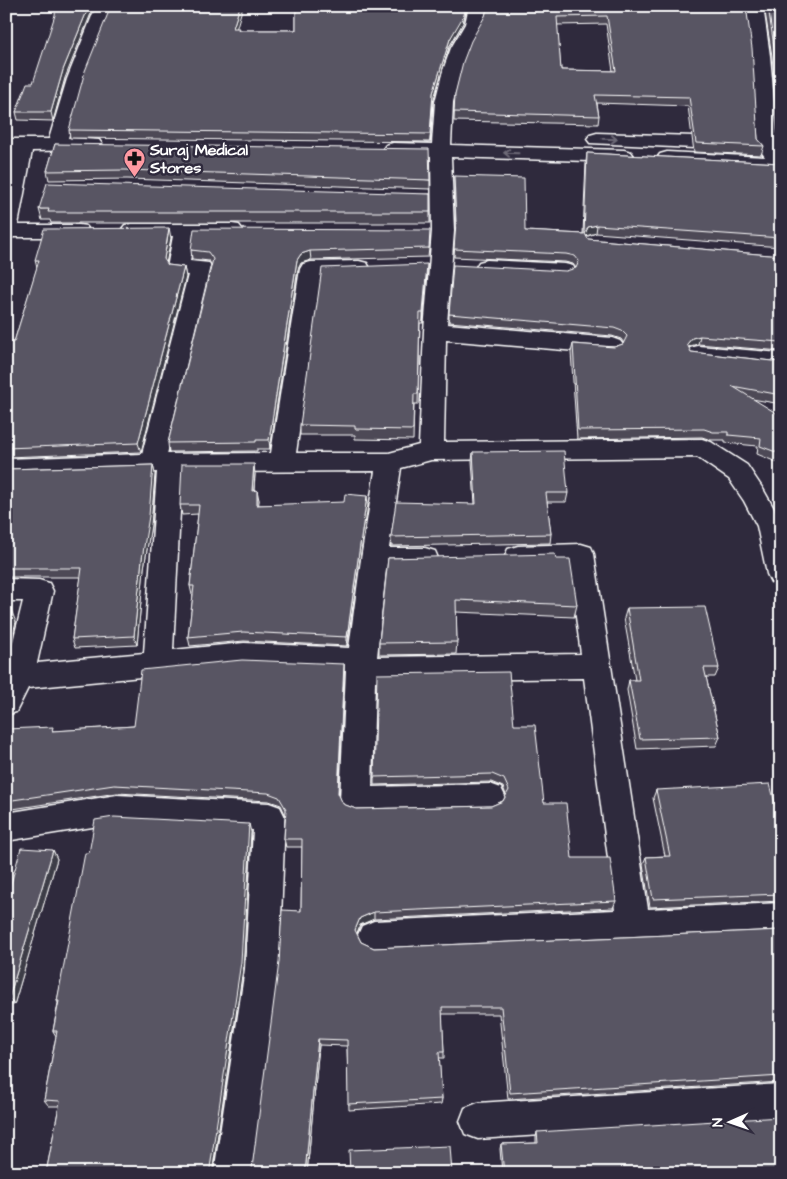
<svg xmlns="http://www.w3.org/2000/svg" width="787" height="1179" font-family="'Architects Daughter',sans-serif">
<rect width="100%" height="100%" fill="#2f2a3d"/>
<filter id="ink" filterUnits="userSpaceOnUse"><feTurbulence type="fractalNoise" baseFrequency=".02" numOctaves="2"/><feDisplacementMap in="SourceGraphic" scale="10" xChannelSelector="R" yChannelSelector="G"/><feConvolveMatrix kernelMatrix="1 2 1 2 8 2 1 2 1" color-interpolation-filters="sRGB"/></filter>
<g filter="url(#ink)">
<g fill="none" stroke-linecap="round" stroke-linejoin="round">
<defs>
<g id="minor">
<path d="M96,6H114L85,79L68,138L99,140L102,144L99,148L92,150L32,151L18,225H79L86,226L90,231L86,236L79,237H14L6,239V179L12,151H6V139H49L67,79Z"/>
<path d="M469,6H487L483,24L469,48L461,70L453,102L451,145L624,150L631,152L634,156L631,160L624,162L451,157L454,231L447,324L612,338L620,341L624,346L620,351L612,354L446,340L444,442L702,439L711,442L747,465L763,489L781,521V585L771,582L767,574L757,526L744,501L729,479L697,457L431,460L401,468L389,548H425L435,551L438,558L435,565L425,568L386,569L377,657L581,654L569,565L518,566L508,563L505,556L508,549L518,546L581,544L591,547L594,554L648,909L781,903V935L374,953L362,948L357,937L362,926L374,921L615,910L584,678L375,681L372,787L490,784L501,788L506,798L501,808L490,812L356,815L345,811L340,801L346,671L244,667L28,688L16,712L6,715V670L23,601H6V579L39,580L49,583L53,591L37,663L144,653L157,472L6,477V459L142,454L188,275L170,273L167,268L173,236H132L125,235L121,230L125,225L132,224H232L239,225L243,230L239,235L232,236H194L190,261L209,263L212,268L167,454L271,453L300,269L303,264L311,262L359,261L367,263L370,268L367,273L359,275L321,276L296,453H389L419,445L424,331L432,231L431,156L386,153L383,149L386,145L393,143L432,144L435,102L443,70L451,48L465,24ZM375,471L361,559L349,648L244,643L173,650L182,472Z"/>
<path d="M745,6H763L770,56L778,147L781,151V170L660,162L657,158L660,154L667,152L765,157L758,147L752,56Z"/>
<path d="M597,133L694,136L701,138L704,142L701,146L694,148L590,143L587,139L590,135Z"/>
<path d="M487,260L565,264L573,266L576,271L573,276L565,278L479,272L476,267L479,262Z"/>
<path d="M698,346L781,353V369L690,360L686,354L690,348Z"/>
<path d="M117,795L269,803L280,807L285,817L279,969L252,1173H214L245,969L253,830L117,823L6,841V813Z"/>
<path d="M781,1084V1120L478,1139L465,1134L460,1121L465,1108L478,1103Z"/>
</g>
</defs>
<use href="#minor" stroke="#fff" stroke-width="3"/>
<use href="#minor" fill="#2f2a3d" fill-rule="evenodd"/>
</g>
<g fill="#4d4956" stroke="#fff" fill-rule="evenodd">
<path d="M296,6H467L463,23L449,47L433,102L430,142L70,138L69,130L237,28L239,30H296Z"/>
<path d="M746,6L758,139L764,146L761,155L694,152L688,106L597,103L599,116L598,124L454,121L455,94L485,16ZM606,24L613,71L561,70L557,25Z"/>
<path d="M764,6H781V148L780,146L772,56Z"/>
<path d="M65,78L53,121L18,120L16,112L33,83Z"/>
<path d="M55,144L430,180V189L127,179L49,180L47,171Z"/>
<path d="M587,153L781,163V247L596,233L586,237L588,239L781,256V351L698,344L690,346L688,348L691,352L781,362V404L752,399L781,416V464L757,454L758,446L725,443V440H711L702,437L577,439L571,352L573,344L614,347L623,344L624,343L621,339L612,336L449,322V314L576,268L573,264L565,262L454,257L456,229L454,176L525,231L583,234L586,162Z"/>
<path d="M430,194V223H51L50,220H42L39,209Z"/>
<path d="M171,238L166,263L168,265L184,267L186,277L141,452L6,457V342H14L37,268L35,260Z"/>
<path d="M430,239L428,257L311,260L301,263L298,269L270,449H257V451L169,452L168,443L211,264L209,261L192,259L191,250Z"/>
<path d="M427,264L423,323H420L418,404H414L413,440L355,439V435H300V425Z"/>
<path d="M473,452L568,493L566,502H547L551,534L550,543L391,546V537L475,504L472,461Z"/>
<path d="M153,465L155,474L151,525L144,568L137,645L75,648L72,639L81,577H6V469Z"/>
<path d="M255,474L254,491L259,500L258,505H368L347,646L244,641L190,646L188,637L193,595H192L190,586L198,514L182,515L180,505Z"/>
<path d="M388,558L556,559L577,605L574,617L456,612L457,642L456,654L379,655V643Z"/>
<path d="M627,608L719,668L715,677H706L720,737L716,746L637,749L627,690L629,680H635L624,618Z"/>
<path d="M344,664V673L338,794L343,804L356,809L491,806L503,801L506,795L503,787L491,782L374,785V777L514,725L544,803L572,858L616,901L613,908L374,919L360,925L357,934L361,942L374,948L781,930V1082L508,1099L499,1014H442L444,1052V1058H439L442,1099L441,1104L349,1110L347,1046L319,1045L307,1173H46L59,1106H49L44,1100L56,1036L53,1031L58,1003L57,1001L89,853L251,832L243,969L213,1170H250L252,1168L301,911L302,847H286L284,839L285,814L281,805L269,801L117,793L6,810V729L55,731L134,726Z"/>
<path d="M656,790L781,825V901L650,907L643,864L646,857L665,856L653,798Z"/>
<path d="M53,850L57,859L14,1005L6,1004V901Z"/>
<path d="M537,1132L781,1173H502L500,1149L501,1144L536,1143V1137Z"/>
</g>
<g fill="#3e3c46" stroke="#fff">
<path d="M89,6H94L65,78L53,121L51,112L63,70Z"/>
<path d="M240,6H243L234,37L233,28Z"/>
<path d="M466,6H467L463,23L449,47L433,102L430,142L433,93L450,39Z"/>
<path d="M597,225L596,233L586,236L583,243L585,234L588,227Z"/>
<path d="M169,228L171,238L165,269L164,259Z"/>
<path d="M310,251L311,260L301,263L298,269L270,449L269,440L297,260L301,254Z"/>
<path d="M427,264V274L423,323V313Z"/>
<path d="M184,267L186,277L141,452L138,443Z"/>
<path d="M700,336L698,344L690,346L684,353L687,344L692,338Z"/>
<path d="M254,464L255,474L253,500L252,491Z"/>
<path d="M153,465L155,474L151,525L144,568L137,645L134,636L142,559Z"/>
<path d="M257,490L259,500L258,515L257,505Z"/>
<path d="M367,496L368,505L347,646V637Z"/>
<path d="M11,610L16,622L13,633L8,644L9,647L6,652V626Z"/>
<path d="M344,664V673L338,801V793Z"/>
<path d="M249,824L251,832L243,969L212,1173L210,1168Z"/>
<path d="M53,850L57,859L14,1005L9,998Z"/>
<path d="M374,912V919L360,925L355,938V930L360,918Z"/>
<path d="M318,1039L319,1045L307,1173H305Z"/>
</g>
<g fill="#595564" stroke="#fff" fill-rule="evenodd">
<path d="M56,6H89L63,70L51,112H16L27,83H33L55,15Z"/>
<path d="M111,6H240L233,28H239L238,30H296V6H466L464,15L450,39L433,93L430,134L69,130L85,71Z"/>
<path d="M488,6H746L752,48L758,139L764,146L696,143L689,97L595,95L599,116L454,112L455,94L463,62L471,41L485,16ZM607,16L616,71L561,70L557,17Z"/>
<path d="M768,6H781V122L774,47Z"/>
<path d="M55,144L429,149L430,180L125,170L47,171Z"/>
<path d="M587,153L781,163V238L597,225L588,227L585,234L588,239L781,256V342L700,336L692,338L687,344L691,352L781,362V395L732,386L781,416V454L760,446L761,438L728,435V432H713L704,429L578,430L573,344L614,347L623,344L627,336L622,331L614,328L449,314L453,265L566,271L576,268L579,261L575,256L566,254L454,249L456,222L454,176L524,178L525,231L584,234Z"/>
<path d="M47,183L430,194V212H48L49,209H39Z"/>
<path d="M169,228L164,259L168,265L184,267L138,443L6,448V342H14L39,260H35L44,229Z"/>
<path d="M194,229L430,230L429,248L310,251L301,254L297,260L269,440H256V442L168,443L213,259L208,252L191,250Z"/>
<path d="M427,264L423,313H420L418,394H414L413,430L355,429V426L300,425L322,268Z"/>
<path d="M564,451L568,493H546L551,534L391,537L396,502L476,504L473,452Z"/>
<path d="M182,464H254L252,491L257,490V505L344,502L345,494L367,496L347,637L243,632L188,637L194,586H190L199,505H180Z"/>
<path d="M153,465L149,516L142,559L134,636L72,639L82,568H6V469Z"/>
<path d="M555,554L556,559H570L577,605L456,600L457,642L379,643L388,558Z"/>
<path d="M705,607L719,668H704L720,737L640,739L629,680H639L627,608Z"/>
<path d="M6,609L11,610L8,622L6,626Z"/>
<path d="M242,660L344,664L338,793L343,804L356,809L491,806L503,801L509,790L504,779L492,774L374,777L377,674L509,672L514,725H535L544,803H566L572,858H610L616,901L374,912L360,918L355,930L361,942L374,948L781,930V1076L510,1093L501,1007H442L444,1052H439L442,1099L348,1104L347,1040L318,1039L305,1173H46L60,1101L44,1100L57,1031H53L59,1001H57L85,853H89L95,820L114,817L249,824L241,962L210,1168L212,1170H250L252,1168L279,962L282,910L301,911L302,839H284L286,809L279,797L268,793L114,785L6,801V729L53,727L52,731L134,726L141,670Z"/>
<path d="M770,784L781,825V894L653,899L646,857L670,856L656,790Z"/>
<path d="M21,848L53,850L9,998H6V901Z"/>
<path d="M781,1117V1173H504L501,1144L538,1143L537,1132Z"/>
<path d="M450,1146L452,1173H350L349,1150Z"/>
</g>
<defs><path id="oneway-shaft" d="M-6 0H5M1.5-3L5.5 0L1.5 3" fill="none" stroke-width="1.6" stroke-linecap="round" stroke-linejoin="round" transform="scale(1.25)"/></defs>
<g stroke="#6d6a77">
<use href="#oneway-shaft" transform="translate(610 139) rotate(2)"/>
<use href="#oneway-shaft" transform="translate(511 153) rotate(-178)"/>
</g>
</g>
<defs>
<symbol id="pharmacy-pin" viewBox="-11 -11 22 30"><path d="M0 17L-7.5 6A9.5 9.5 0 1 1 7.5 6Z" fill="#ff9aa2" stroke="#2f2a3d"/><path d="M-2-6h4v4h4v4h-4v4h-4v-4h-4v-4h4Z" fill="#111"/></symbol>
</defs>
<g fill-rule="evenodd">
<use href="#pharmacy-pin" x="122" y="146" width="25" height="34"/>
</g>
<g text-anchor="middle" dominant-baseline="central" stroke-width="5" stroke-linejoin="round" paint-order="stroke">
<g font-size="16" font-weight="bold" fill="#fff" stroke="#2f2a3d" text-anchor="start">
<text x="150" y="150">Suraj Medical<tspan x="150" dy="18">Stores</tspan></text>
</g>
</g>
<rect width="787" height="1179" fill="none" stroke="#2f2a3d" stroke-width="25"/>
<rect x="12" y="12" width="762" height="1154" fill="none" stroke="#fff" stroke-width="2" filter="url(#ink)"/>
<g transform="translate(730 1122) rotate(268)" stroke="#2f2a3d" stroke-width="4" paint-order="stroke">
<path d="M0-4L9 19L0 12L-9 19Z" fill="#ffffff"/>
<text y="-8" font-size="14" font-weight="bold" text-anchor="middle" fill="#ffffff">N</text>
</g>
</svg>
